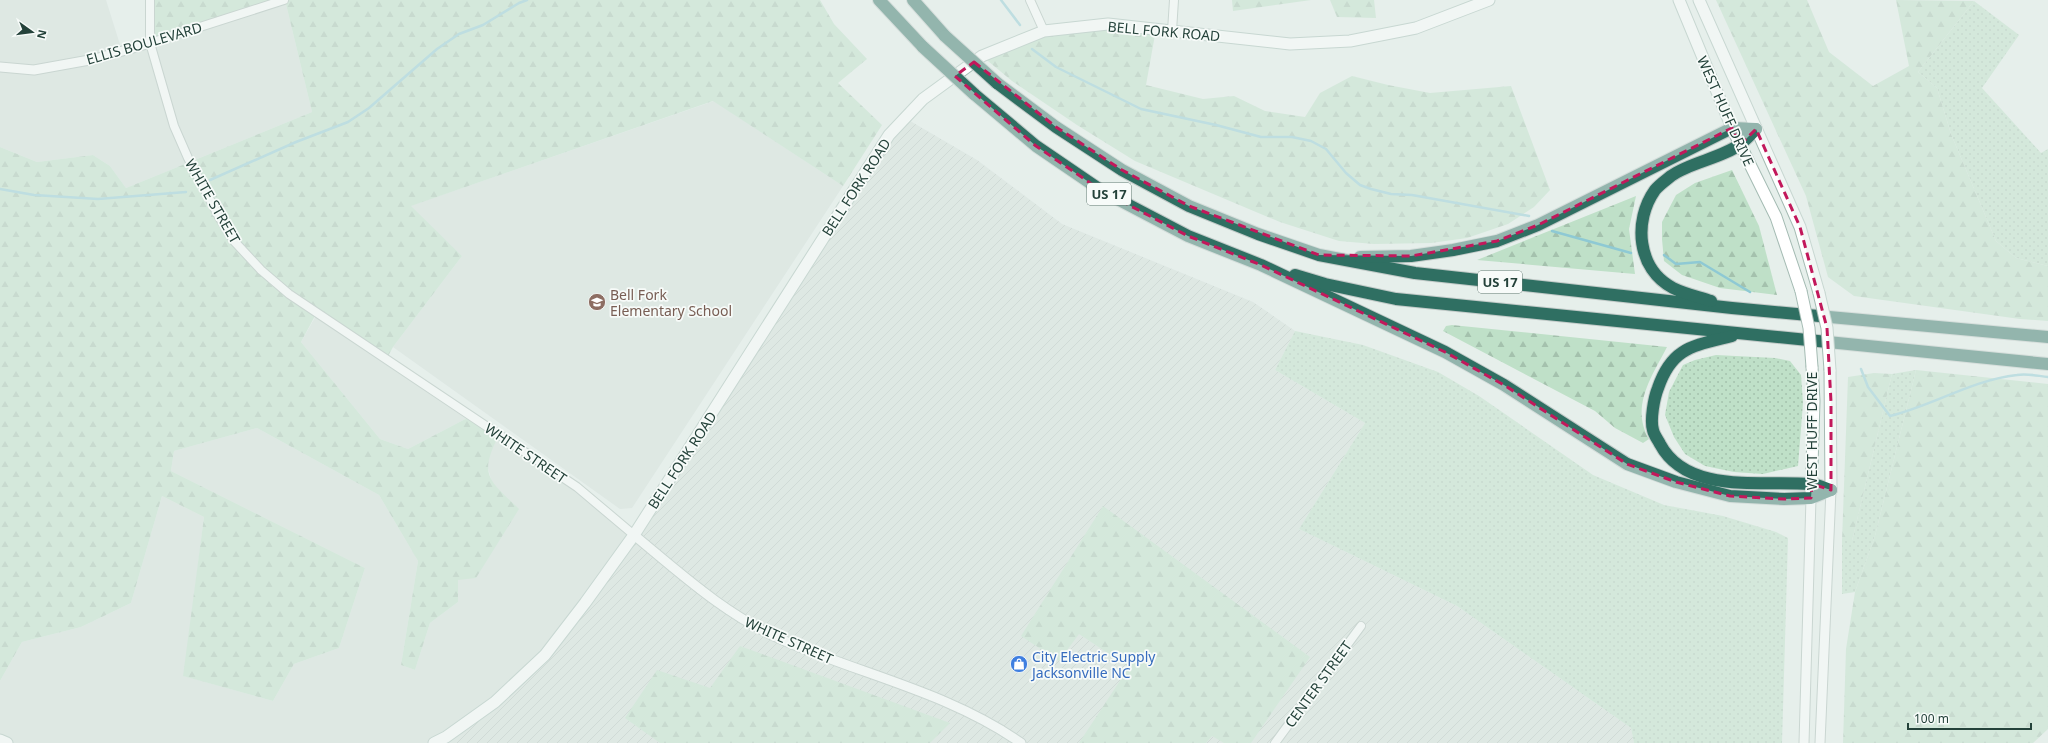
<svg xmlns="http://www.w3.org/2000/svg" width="2048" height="743" font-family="'Noto Sans',sans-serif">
<defs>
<pattern id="industrial-furrows" width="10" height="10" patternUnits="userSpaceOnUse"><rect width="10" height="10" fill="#d4dfda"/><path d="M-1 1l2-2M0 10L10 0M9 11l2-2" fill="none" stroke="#b6c1bc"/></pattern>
<pattern id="grass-dots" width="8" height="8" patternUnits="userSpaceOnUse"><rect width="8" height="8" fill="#bfe0c8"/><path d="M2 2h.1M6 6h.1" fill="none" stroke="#a4c1ad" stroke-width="1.8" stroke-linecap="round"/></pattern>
<pattern id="forest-firs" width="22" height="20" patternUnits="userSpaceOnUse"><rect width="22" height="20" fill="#bfe0c8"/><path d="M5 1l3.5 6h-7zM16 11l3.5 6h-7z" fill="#a4c1ad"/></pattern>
</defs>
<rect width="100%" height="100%" fill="#e6efeb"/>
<g fill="#d4dfda">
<path d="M0,0H106L122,51L285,0L312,112L126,188L110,166L93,155L37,162L0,147Z"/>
<path d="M714,101L843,186L632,508L620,509L393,347L462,256L410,206Z"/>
<path d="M317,314L471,416L408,449L380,439L301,342Z"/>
<path d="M257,428L379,495L418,561L401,665L415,670L430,623L458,602V580L492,483L488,468L489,454L499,435L577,487L634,535L585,603L495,702L434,743H8L0,740V681L22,642L81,627L131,603L162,496L204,517L184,676L273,701L294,664L339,648L365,568L171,471L174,451Z"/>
</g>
<path fill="url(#industrial-furrows)" d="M905,118L977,160L1062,224L1253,302L1295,331L1275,370L1365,423L1299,529L1457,606L1631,728L1634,743H434L495,702L585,603Z"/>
<g fill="url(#grass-dots)">
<path d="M1974,1L2019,35L1982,88L2041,153L2048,149V266L2016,258L1996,241L1951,134L1937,88L1918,72Z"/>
<path d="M1295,331L1363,345L1438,372L1479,396L1593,475L1664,505L1723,516L1776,532L1788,538L1782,743H1634L1631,728L1457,606L1299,529L1365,423L1275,370Z"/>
<path d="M1716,355L1775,358L1790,361L1801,375L1803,403L1798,466L1763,474L1734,472L1705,466L1685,454L1674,437L1665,415L1669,392L1683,365L1695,360Z"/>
<path d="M1916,370L1875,536L1855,592L1842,594V541H1852L1892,374Z"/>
</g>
<g fill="url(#forest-firs)">
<path d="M150,0H284L150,43Z"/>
<path d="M285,0H820L834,24L867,59L838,83L882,125L843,186L713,101L411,206L462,256L393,347L386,360L316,314L301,342L380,439L408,449L471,416L499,435C478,476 489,480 519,509L476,578L458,580V602L430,623L415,670L401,665L418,561L379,495L257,428L174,451L171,471L365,568L339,648L294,664L273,701L183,676L204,517L162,496L131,603L81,627L22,642L0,681V147L37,162L93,155L110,166L126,188L312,112Z"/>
<path d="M1232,0H1311L1233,11Z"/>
<path d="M1330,0H1374L1376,18L1337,17Z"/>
<path d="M1716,0H1807L1829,52L1873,86L1909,66L1896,0L1974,1L1918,72L1937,88L1951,134L1996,241L2016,258L2048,266V321L2020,319L1854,296L1828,277L1806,196Z"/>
<path d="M1108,24L1156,29L1146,85L1203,99L1234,96L1265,111L1305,117L1320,93L1352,76L1388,85L1430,93L1511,86L1550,190L1534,207L1508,224L1467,238L1431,243L1374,244L1339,241L1280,222L1135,161L1077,125L1012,81L982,56L1044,31Z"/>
<path d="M1732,170L1759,226L1777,295L1720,288L1682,275L1664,261L1662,239V222L1676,195L1695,183Z"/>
<path d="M1636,196L1629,229L1635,274L1477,260Z"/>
<path d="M1452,325L1667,347C1652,376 1630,407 1649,439L1643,443L1615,428L1595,411L1443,331L1446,326Z"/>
<path d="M1916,370L2048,384V729L2033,743H1843L1846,649L1855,592L1875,536Z"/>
<path d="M1874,373L1892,374L1852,541H1842L1848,377Z"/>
<path d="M1103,506L1310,657L1251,743H1224L1212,736L1206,743H1079L1129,667L1079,634L1059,661L1021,636Z"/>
<path d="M740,646L950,723L930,743H660L625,718L657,670L710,688Z"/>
</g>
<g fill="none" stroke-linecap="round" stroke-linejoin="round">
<g stroke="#8ec9d4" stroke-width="2.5">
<path d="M1001,0L1020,25"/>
<path d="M1032,49L1056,67L1141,109L1216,125L1261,137H1292L1311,141L1326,149L1346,173L1360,185L1371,189L1391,194L1412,195L1529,216"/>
<path d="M210,180L296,142L348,122L369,108L437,49L459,34L483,25L519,3L527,0"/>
<path d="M0,189L34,195L98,199L186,192"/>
<path d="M1552,231L1631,253"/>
<path d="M1664,255L1676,264L1700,262L1750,292"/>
<path d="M1861,369L1868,387L1890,416C1934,405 1972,380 2017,375C2027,373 2038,376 2048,377"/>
</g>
<defs>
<g id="minor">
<path d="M150,0V43L174,126L188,158L219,217L234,241L261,270L289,294L577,487L634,535"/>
<path d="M1030,0L1044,31"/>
<path d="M1172,31L1174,0"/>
<path d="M150,43L284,0"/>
<path d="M1275,743L1361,626"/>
</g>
<g id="tertiary">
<path d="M0,67L34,70L95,59L150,43"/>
<path d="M634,535C681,574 728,617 785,641C863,675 950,693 1021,743"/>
<path d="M1804,743L1811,498"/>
<path d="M1820,743L1831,490"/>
</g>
<g id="secondary">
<path d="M1679,0L1732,128L1776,217L1801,291"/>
<path d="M1699,0L1800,227L1819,293"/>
<path d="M1830,370L1831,490"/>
<path d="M1811,498L1814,401L1812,367"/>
<path d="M0,740L7,743"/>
<path d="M434,743L446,737L495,702L545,655L585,603L634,535L889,135L923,99L982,56L1044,31L1108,24L1290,44L1350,41L1416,28L1489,0"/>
</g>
<g id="motorway">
<path d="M879,0L923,47"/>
<path d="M913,0L945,36"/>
<path d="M997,83L1056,127L1122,170L1189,206L1258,234L1319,255L1415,273L1732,308L2048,337"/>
<path d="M974,94L1036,146L1102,191L1188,236L1261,265L1445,352L1504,385L1627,464L1676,482L1730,496L1784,499L1811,498L1831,490"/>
<path d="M1360,257L1411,256L1453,250L1497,241L1538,225L1732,128L1756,129"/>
<path d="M1295,275L1325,284L1396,299L2048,364"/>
<path d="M1711,301C1699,297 1685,294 1673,288C1637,269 1633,221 1655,190C1659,185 1666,180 1671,176C1690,162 1723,158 1740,144C1746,140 1751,134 1756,129"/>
<path d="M1732,336C1693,346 1672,347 1658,388C1654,398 1650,420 1653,430C1654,435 1658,440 1660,444C1687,495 1763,480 1810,484C1817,484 1824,488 1831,490"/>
</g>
</defs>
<use href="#minor" stroke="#a8b8b2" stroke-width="10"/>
<use href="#tertiary" stroke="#a8b8b2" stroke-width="11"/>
<use href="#secondary" stroke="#a4bbb3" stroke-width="13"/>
<use href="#motorway" stroke="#c2cac8" stroke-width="14"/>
<use href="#minor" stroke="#fff" stroke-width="8"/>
<use href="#tertiary" stroke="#fff" stroke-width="9"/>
<use href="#secondary" stroke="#fff" stroke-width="11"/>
<use href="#motorway" stroke="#2f6f62" stroke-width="12"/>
<defs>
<g id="secondary-bridge">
<path d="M1801,291L1809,328L1812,367"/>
<path d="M1819,293L1827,328L1830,370"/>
</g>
<g id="motorway-bridge">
<path d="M945,36L997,83"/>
<path d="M923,47L974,94"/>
</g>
</defs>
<use href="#secondary-bridge" stroke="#a4bbb3" stroke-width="13" stroke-linecap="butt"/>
<use href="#motorway-bridge" stroke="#c2cac8" stroke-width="14" stroke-linecap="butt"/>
<use href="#secondary-bridge" stroke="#fff" stroke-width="11"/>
<use href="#motorway-bridge" stroke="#2f6f62" stroke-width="12"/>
</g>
<path d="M0 0H2048V743H0ZM974,62L1056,127L1122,170L1189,206L1319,255L1411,256L1497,241L1538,225L1732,128L1740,145L1756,129L1800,227L1827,328L1831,402V490L1812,484L1811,498L1784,499L1730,496L1676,482L1627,464L1504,385L1445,352L1261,265L1188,236L1102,191L1036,146L955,76Z" fill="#e6efeb" fill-opacity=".55" fill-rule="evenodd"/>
<path fill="none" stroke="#c2185b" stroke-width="3" stroke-dasharray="8 5" stroke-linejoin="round" d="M974,62L1056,127L1122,170L1189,206L1319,255L1411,256L1497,241L1538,225L1732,128L1740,145L1756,129L1800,227L1827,328L1831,402V490L1812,484L1811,498L1784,499L1730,496L1676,482L1627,464L1504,385L1445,352L1261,265L1188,236L1102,191L1036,146L955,76Z"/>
<defs>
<symbol id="school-disc" viewBox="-11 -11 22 22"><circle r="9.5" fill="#8d6e63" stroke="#f7fbf9"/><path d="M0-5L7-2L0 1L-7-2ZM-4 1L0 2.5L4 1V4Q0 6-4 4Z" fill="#fff"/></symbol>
<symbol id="shop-disc" viewBox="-11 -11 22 22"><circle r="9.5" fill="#3f7fe0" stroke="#f7fbf9"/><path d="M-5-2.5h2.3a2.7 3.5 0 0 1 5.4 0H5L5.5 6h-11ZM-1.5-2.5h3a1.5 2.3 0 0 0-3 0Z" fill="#fff"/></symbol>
</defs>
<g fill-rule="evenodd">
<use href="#school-disc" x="587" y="292" width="20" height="20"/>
<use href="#shop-disc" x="1009" y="654" width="20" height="20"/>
</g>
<g text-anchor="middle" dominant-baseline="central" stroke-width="3.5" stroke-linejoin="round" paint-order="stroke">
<g fill="#f7fbf9" stroke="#637a73" stroke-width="1">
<rect x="1087" y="183" width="44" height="22" rx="3"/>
<rect x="1478" y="271" width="44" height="22" rx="3"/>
</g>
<g font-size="13" font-weight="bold" fill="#24423a">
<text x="1109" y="194">US 17</text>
<text x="1500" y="282">US 17</text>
</g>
<g font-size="14" fill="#24423a" stroke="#f7fbf9">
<text transform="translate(1164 31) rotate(5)">BELL FORK ROAD</text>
<text transform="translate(144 43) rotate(-16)">ELLIS BOULEVARD</text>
<text transform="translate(1726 111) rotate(66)">WEST HUFF DRIVE</text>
<text transform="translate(856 187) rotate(-57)">BELL FORK ROAD</text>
<text transform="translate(213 201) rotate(60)">WHITE STREET</text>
<text transform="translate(1811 431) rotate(-90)">WEST HUFF DRIVE</text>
<text transform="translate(526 453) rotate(34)">WHITE STREET</text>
<text transform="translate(682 460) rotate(-57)">BELL FORK ROAD</text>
<text transform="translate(789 640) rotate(24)">WHITE STREET</text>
<text transform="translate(1318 684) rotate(-54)">CENTER STREET</text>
</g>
<g font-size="14" fill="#785e54" stroke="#f7fbf9" text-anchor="start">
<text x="610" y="294">Bell Fork<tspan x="610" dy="16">Elementary School</tspan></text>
</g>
<g font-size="14" fill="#366cbe" stroke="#f7fbf9" text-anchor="start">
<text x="1032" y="656">City Electric Supply<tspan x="1032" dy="16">Jacksonville NC</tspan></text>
</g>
</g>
<g transform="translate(32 32) rotate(104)" stroke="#f7fbf9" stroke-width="3" paint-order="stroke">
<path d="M0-3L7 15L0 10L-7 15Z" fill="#24423a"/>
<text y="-6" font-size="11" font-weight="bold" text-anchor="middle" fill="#24423a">N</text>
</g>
<path d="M1908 723v6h123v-6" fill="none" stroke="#24423a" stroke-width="2"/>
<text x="1914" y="723" font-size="12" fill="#24423a" stroke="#f7fbf9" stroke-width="3" paint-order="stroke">100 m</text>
</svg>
